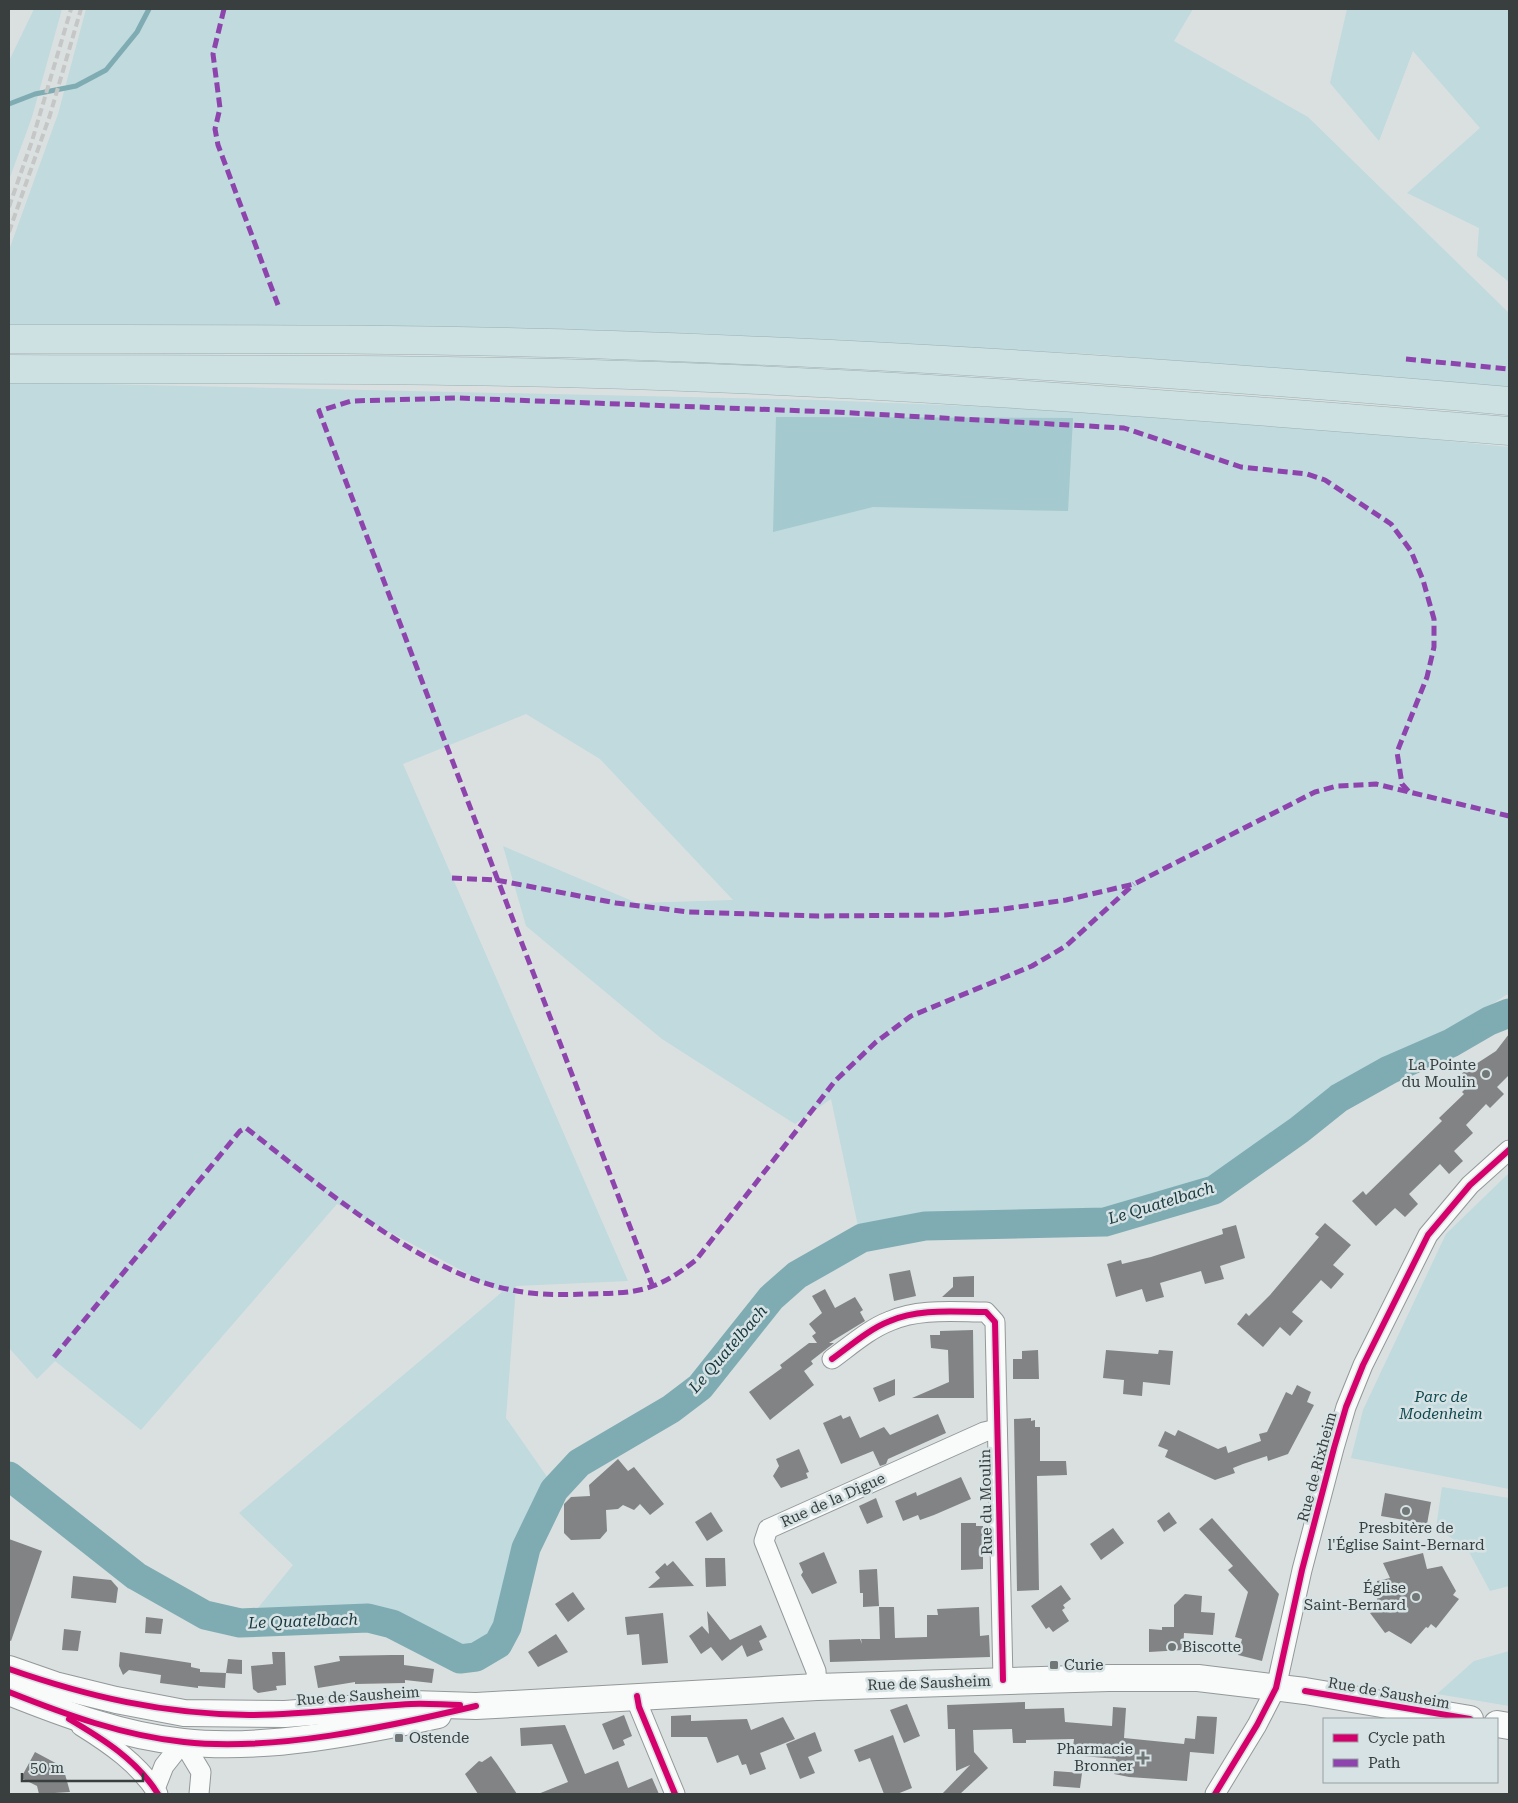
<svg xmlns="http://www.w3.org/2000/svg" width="1518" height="1803" font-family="'Roboto Serif',serif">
<rect width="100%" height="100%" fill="#dae0e0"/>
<g fill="#c0dade">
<path d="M34,9H62L32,117L9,180V61Z"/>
<path d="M86,9H1193L1174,41L1308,117L1509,313V387L1093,354L799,340L9,326V250L58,114Z"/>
<path d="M1347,9H1509V282L1477,256L1479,228L1407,193L1480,128L1413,51L1379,141L1330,83Z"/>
<path d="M9,382L819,400L1187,415L1509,447V995H1506L1422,1050L1393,1060L1329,1095L1212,1183L1102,1214L929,1218L859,1231L831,1099L795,1124L662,1039L526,926L503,846L637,903L733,900L600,759L526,714L403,764L628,1281L516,1286L506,1418L550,1481L521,1546L492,1634L460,1651L371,1609L248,1620L293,1565L239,1513L502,1292L337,1204L141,1430L55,1361L37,1379L9,1348Z"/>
<path d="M1509,1173V1489L1351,1458L1363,1410L1446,1234Z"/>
<path d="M1442,1487L1509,1498V1586L1490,1591L1467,1548L1436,1528Z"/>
<path d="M1509,1651V1706L1437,1694L1474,1661Z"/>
</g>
<path fill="#a4c9ce" d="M776,417L1073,418L1068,511L873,507L773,532Z"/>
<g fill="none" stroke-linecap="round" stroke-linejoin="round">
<path stroke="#7eacb2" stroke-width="5" d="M9,104L35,94L76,86L106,70L137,32L149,9"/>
<path stroke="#7eacb2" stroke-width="29" d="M9,1476L136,1576L205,1615L240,1623L368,1618L392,1624L460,1659L476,1657L498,1644L507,1627L526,1548L554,1490L579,1463L671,1409L700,1387L771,1298L797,1275L862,1238L925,1226L1105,1222L1214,1190L1299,1130L1339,1098L1389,1070L1451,1043L1489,1021L1509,1013"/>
</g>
<g fill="#828384">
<path d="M1509,1034V1075L1497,1087L1504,1094L1490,1108L1486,1104L1466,1125L1473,1133L1454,1151L1463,1161L1449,1174L1440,1164L1409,1194L1418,1204L1405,1217L1395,1208L1376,1226L1352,1201L1363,1191L1366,1195L1442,1121L1439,1118L1464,1094L1462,1092L1471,1083L1462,1073L1496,1051Z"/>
<path d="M1325,1223L1351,1245L1333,1265L1344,1274L1331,1289L1321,1280L1292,1312L1303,1321L1290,1336L1280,1327L1263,1347L1237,1324L1246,1313L1249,1316L1270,1295L1319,1237L1315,1234Z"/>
<path d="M1236,1225L1245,1258L1220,1266L1224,1279L1205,1284L1201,1271L1160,1283L1164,1297L1146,1302L1142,1289L1116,1297L1107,1264L1121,1260L1122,1264L1151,1257L1223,1234L1222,1229Z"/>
<path d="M910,1270L916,1296L894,1301L889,1274Z"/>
<path d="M974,1276V1297H942L953,1287V1277Z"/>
<path d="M825,1289L835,1308L855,1297L863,1310L860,1312L865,1321L829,1343H834L811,1361L813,1364L804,1371L814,1385L770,1420L749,1392L782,1368L780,1365L809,1343H817L812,1336L816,1333L809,1324L822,1313L812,1296Z"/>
<path d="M973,1330L974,1398H912L949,1382L948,1350L931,1348L930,1335H940V1331Z"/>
<path d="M1038,1350L1039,1379H1013V1359H1022V1351Z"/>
<path d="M1106,1350L1158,1354L1159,1350L1173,1351L1170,1385L1143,1382L1142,1396L1123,1394L1124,1380L1103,1378Z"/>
<path d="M895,1379V1395L879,1402L873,1388Z"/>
<path d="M1297,1385L1311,1392L1307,1402L1314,1405L1288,1454L1268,1461L1267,1456L1243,1464L1233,1468L1235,1473L1215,1480L1165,1457L1168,1450L1158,1446L1165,1431L1175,1436L1178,1430L1218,1449L1226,1446L1228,1453L1261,1441L1259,1434L1267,1432L1286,1392L1292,1395Z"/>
<path d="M938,1414L946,1433L888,1459L886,1464L880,1466L873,1451L841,1464L823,1423L841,1415L843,1419L850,1416L860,1438L884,1427L890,1435Z"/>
<path d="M1031,1418V1421L1035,1420V1427H1040V1461H1066L1067,1475L1037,1476L1039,1590L1017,1591L1014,1419Z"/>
<path d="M799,1449L809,1472L806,1473L808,1478L781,1488L773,1476L779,1466L776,1459Z"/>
<path d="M618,1459L628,1471L634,1467L664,1504L650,1515L640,1504L634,1510L623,1505L618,1509L606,1510L607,1531L600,1539L571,1540L564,1533V1504L571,1497L590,1496L589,1485Z"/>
<path d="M961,1477L971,1499L934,1515L920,1520L918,1515L903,1521L895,1501L916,1492L917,1496Z"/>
<path d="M1385,1493L1431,1502L1427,1524L1381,1516Z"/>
<path d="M876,1498L883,1517L867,1524L859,1506Z"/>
<path d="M711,1512L723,1531L707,1541L695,1522Z"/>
<path d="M1169,1512L1177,1523L1164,1532L1157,1521Z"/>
<path d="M1212,1518L1279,1594L1262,1661L1238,1655L1242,1639L1235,1637L1248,1592L1228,1570L1233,1566L1199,1529Z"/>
<path d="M961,1523H976V1526H983V1569L961,1570Z"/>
<path d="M1113,1528L1124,1543L1101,1560L1090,1544Z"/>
<path d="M9,1539L42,1551L11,1641L9,1640Z"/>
<path d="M824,1552L837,1583L812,1594L801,1575L803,1572L799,1563Z"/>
<path d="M1423,1553L1427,1569L1442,1566L1456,1591L1453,1595L1459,1599L1436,1628L1431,1624L1428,1628L1426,1627L1411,1644L1389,1631L1385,1633L1370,1613L1377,1609V1581L1390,1578L1383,1563Z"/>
<path d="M705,1558H725L726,1586L706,1587Z"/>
<path d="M673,1561L694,1586L648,1588L660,1578L655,1572L665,1563L667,1566Z"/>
<path d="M877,1569L879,1606L863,1607V1593H860L859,1570Z"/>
<path d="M73,1576L111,1580L118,1588L116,1603L71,1598Z"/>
<path d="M1061,1585L1071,1599L1063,1605L1065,1608L1062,1610L1069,1621L1053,1632L1049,1627L1046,1629L1031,1606Z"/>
<path d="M573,1592L585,1609L568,1622L555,1604Z"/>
<path d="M1185,1594L1202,1596L1201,1612L1215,1613L1213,1635L1184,1633L1183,1650L1149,1652V1629L1162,1630V1627H1174V1605Z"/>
<path d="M879,1607H894L895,1638L927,1637V1615H938L937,1609L979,1607L980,1636L989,1635L990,1657L830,1662L829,1640L860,1639L862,1644L861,1639H880Z"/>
<path d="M707,1611L730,1640L761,1625L767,1637L759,1641L763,1650L747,1657L742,1645L722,1661L711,1647L701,1654L689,1636L702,1626L709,1634Z"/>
<path d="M663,1613L668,1663L642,1665L639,1634L627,1635L625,1617Z"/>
<path d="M146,1617L163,1619L161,1634L145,1633Z"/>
<path d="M64,1629L81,1631L78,1651L62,1650Z"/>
<path d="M556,1634L568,1652L538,1667L528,1652Z"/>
<path d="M120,1652L191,1663V1667L200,1669V1672L226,1673L225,1688L198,1686V1688L160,1683L161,1675L129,1670L123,1675L119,1666Z"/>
<path d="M272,1652H285L286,1685L276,1686L277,1690L258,1693L253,1689L251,1666L273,1664Z"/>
<path d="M391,1655H404V1665L434,1669L432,1683L405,1680V1683L355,1684V1682L318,1688L314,1666L340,1661L339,1656Z"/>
<path d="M228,1659L242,1660V1674L226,1673Z"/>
<path d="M1025,1702V1709L1064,1708L1065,1722L1112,1726L1113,1707L1126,1708L1124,1738L1184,1744L1185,1738L1195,1739L1197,1716L1217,1717L1214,1754L1190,1752L1187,1781L1129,1777L1114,1774L1116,1759L1072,1755L1074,1739L1026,1740V1743H1013L1012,1729L973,1730L974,1752L988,1768L960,1794H942L970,1765L956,1771L955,1729H948L947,1705Z"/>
<path d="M907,1704L920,1736L904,1743L890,1710Z"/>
<path d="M624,1715L632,1736L623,1740L625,1745L613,1750L602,1724Z"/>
<path d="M691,1715V1721L747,1719L751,1730L783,1717L795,1739L760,1753L766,1769L750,1775L746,1764L742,1765L738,1755L717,1763L707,1737H671V1716Z"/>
<path d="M565,1725L585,1774L618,1761L628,1788L652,1778L659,1794H538L568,1782L552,1744L521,1746L520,1728Z"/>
<path d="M815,1732L822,1751L808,1757L815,1773L800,1779L786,1744Z"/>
<path d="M893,1735L912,1788L897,1794H884L870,1758L859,1762L854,1750Z"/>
<path d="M35,1752L63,1767L70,1792L39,1794L37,1786L21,1778Z"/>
<path d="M491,1756L497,1764L517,1794H478L465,1774L479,1761L482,1762Z"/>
<path d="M1054,1771L1082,1773L1080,1788L1053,1786Z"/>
</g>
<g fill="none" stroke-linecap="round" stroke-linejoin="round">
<defs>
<g id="minor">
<path d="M832,1359C850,1346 869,1329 890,1321C919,1308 955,1312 986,1312L995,1322L1003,1680"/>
<path d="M817,1687L816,1671L764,1541L768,1529L984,1432L997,1429"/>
<path d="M637,1696L639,1707L675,1794"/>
<path d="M81,1726C110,1744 139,1764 158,1794"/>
<path d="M183,1742L201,1772L199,1794"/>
<path d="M155,1789L164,1766L183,1742"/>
<path d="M1215,1794L1257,1725L1276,1688L1302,1570L1334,1448L1346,1407L1363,1365L1428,1235L1470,1185L1509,1150"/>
</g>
<g id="secondary">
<path d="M9,1669L55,1685L116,1700L184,1713L285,1714L413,1704L476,1706L817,1687L1109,1678H1198L1305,1691L1470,1719"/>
<path d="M9,1692C64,1714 123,1736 183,1742C263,1751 359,1732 438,1715"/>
<path d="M1497,1724L1509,1726"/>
</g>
<g id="motorway">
<path d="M9,339C210,339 412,338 613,345C912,355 1211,375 1509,401"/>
<path d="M9,369C225,370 442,368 658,376C942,386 1226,408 1509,431"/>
</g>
</defs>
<use href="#minor" stroke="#939898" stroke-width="21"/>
<use href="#secondary" stroke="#939898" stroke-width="28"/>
<use href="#motorway" stroke="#9ab0b2" stroke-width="29"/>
<use href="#minor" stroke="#f9fafa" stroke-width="19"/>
<use href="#secondary" stroke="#f9fafa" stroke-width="26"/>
<use href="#motorway" stroke="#cde0e2" stroke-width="28"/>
<g stroke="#c5c6c6" stroke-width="4" stroke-dasharray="8 4" stroke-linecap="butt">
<path d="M9,207L32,141L71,9"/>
<path d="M9,232L50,115L81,9"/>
</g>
<g stroke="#8e44ad" stroke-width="5" stroke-dasharray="10 5" stroke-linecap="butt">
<path d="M224,9L213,54L220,108L215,129L218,145L278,305"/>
<path d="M1406,359L1509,369"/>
<path d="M452,878L496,880L616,903L689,912L818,916L945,915L997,910L1066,900L1134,884L1315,792L1337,786L1376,784L1509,816"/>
<path d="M653,1287L319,411L351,401L457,398L834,412L1124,428L1241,467L1307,474L1325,480L1391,524L1411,551L1423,580L1434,619V647L1427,677L1397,752L1402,784L1410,793"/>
<path d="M54,1357L240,1131L246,1128C320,1185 420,1273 512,1290C535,1295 561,1295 584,1294C636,1293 654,1293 696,1260L835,1081L876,1042L911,1016L1032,966L1066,946L1134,884"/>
</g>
<defs>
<g id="cycleway">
<path d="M832,1359C850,1346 869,1329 890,1321C919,1308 955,1312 986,1312L995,1322L1003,1680"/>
<path d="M9,1669C89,1697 163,1714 249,1715C303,1715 357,1707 411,1704C427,1703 444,1705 460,1705"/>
<path d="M1305,1691L1470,1719"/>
<path d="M9,1692C64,1714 124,1736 184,1742C274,1752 387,1727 476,1706"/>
<path d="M637,1696L639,1707L675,1794"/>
<path d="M69,1719C103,1739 137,1760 158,1794"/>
<path d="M1215,1794L1257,1725L1276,1688L1302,1570L1334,1448L1346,1407L1363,1365L1428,1235L1470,1185L1509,1150"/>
</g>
</defs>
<use href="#cycleway" stroke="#d6e2e4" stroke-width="9"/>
<use href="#cycleway" stroke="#d6006c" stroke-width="6"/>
</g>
<g fill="#717777" stroke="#d6e2e4" stroke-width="2">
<circle cx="1486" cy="1074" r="5"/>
<circle cx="1406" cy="1511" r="5"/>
<circle cx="1416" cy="1597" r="5"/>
<circle cx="1172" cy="1647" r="5"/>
<rect x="1049" y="1660" width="10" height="10" rx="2.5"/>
<rect x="394" y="1733" width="10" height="10" rx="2.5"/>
<path d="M1140.5 1750.5h5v5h5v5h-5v5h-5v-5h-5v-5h5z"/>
</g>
<g text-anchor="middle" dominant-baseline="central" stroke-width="5" stroke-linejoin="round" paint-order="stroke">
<g font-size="15" fill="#393e3e" stroke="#d6e2e4" text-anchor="end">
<text x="1476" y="1065">La Pointe<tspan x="1476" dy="17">du Moulin</tspan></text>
<text x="1406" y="1528" text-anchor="middle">Presbitère de<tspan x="1406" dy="17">l'Église Saint-Bernard</tspan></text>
<text x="1406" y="1588">Église<tspan x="1406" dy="17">Saint-Bernard</tspan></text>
<text x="1182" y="1647" text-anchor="start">Biscotte</text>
<text x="1064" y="1665" text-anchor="start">Curie</text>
<text x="409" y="1738" text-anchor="start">Ostende</text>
<text x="1133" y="1749">Pharmacie<tspan x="1133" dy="17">Bronner</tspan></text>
</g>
<g font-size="15" font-style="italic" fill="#0f4950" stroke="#d6e2e4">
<text x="1441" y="1397">Parc de<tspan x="1441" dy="17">Modenheim</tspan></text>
</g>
<g font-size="15" fill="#393e3e" stroke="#d6e2e4">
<text transform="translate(1317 1467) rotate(-75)">Rue de Rixheim</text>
<text transform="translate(833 1500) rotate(-24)">Rue de la Digue</text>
<text transform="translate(986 1502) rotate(-91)">Rue du Moulin</text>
<text transform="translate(929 1683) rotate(-2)">Rue de Sausheim</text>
<text transform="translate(1389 1693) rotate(10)">Rue de Sausheim</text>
<text transform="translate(358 1696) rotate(-4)">Rue de Sausheim</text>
</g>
<g font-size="16" font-style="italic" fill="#17373c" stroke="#d6e2e4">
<text transform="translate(1161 1203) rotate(-17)">Le Quatelbach</text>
<text transform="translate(728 1349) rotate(-49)">Le Quatelbach</text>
<text transform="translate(303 1621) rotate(-2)">Le Quatelbach</text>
</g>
</g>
<rect width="1518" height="1803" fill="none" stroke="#393e3e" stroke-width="20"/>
<rect x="1323" y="1718" width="175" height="65" fill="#d6e2e4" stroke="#97a0a2"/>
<rect x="1333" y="1734" width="25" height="8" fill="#d6006c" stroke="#97a0a2"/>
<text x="1368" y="1743" font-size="15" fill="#393e3e">Cycle path</text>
<rect x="1333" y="1759" width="25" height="8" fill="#8e44ad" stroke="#97a0a2"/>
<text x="1368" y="1768" font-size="15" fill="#393e3e">Path</text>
<path d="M22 1773v8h121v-8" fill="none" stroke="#393e3e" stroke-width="2.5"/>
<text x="30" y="1773" font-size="15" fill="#393e3e" stroke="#d6e2e4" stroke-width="4" paint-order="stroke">50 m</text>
</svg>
